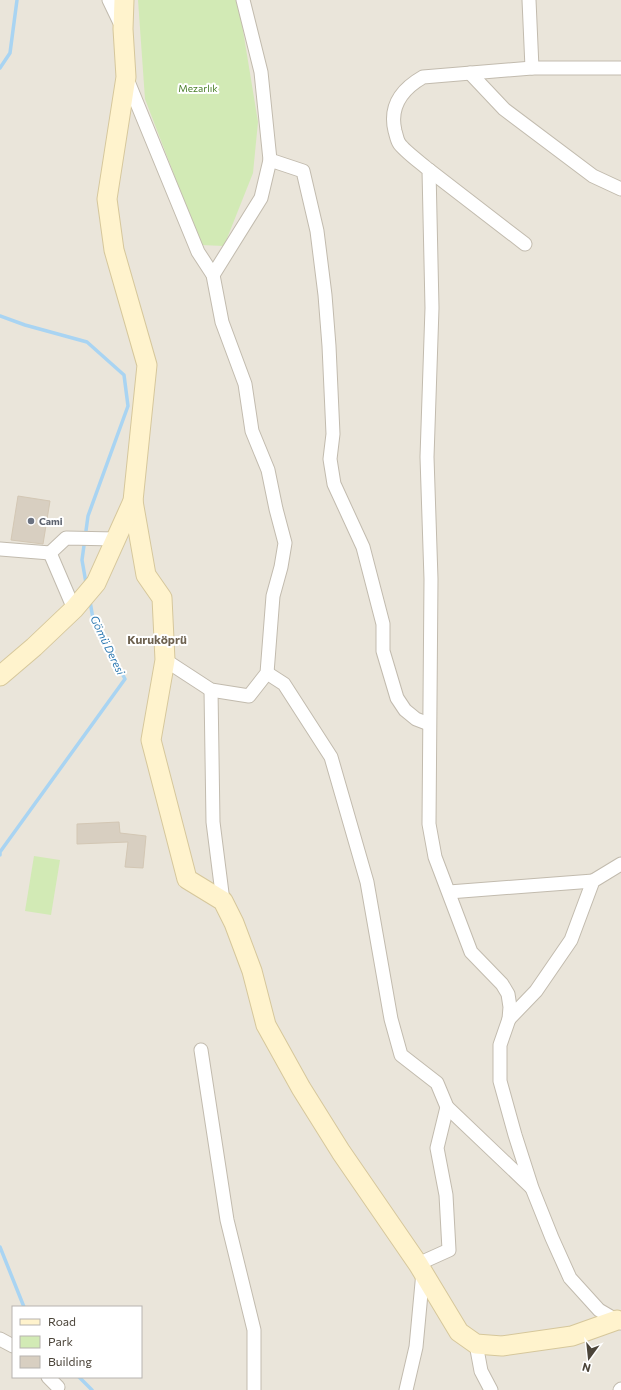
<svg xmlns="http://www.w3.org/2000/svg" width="621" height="1390" font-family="Commissioner,sans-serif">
<rect width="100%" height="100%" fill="#f6f3ec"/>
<path fill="#eae5da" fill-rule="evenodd" d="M0,0H621V1390H0ZM13,1307H141V1377H13Z"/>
<g fill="#d2eab5">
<path d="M138,0H238L258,122L253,173L224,246L201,245L145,99Z"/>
<path d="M34,856L60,860L51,915L25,911Z"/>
</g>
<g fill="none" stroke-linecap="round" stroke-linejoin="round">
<g stroke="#a9d4f2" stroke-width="3.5">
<path d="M0,68L10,53L17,0"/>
<path d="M0,316L25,325L87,342L124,375L128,406L88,516L82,560L86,583"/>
<path d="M0,855V852L125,679L93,619L90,601"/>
<path d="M0,1247L24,1307"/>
<path d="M79,1377L92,1390"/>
</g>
</g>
<g fill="#d8cfc1" stroke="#d3c7b4">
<path d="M18,496L50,501L43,544L11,540Z"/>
<path d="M119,822L120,833L146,836L143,868L125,867L128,842L77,844V824Z"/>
</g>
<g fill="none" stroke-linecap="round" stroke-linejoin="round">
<defs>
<g id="street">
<path d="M109,0L122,27"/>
<path d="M529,0L532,68"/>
<path d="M621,68H532L423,77C402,89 389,106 395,131C396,134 397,140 399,143C403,150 421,163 429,170L432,308L427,457L431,579L429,824L435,857L471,952L502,984L508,994L510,1007L509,1019L500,1045V1081L515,1135L532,1188L552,1238L570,1278L599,1310L621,1323"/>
<path d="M470,73L504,109L593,176L621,189"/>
<path d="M127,79L198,252L213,275L222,322L245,384L252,431L268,470L276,509L285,543L281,567L273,596L267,673L249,696L211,690L165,660"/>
<path d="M270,160L303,171L317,231L325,295L329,346L333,434L330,459L334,484L363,547L383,624V651L397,698L405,710L416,719L429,724"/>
<path d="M429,170L525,244"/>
<path d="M213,275L261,198L270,160L261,72L243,0"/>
<path d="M0,549L50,553L66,538L116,539"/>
<path d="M50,553L74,609"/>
<path d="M267,673L284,684L331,757L367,882L391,1019L401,1055L437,1083L447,1107L531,1187"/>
<path d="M211,690L213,822L223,901"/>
<path d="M449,892L593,881"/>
<path d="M509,1019L536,991L571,940L593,881L621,864"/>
<path d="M201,1050L227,1220L254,1330V1390"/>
<path d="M418,1264L449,1250L446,1195L437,1148L447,1107"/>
<path d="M0,1339L13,1346"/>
<path d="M476,1344L481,1371L491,1390"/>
<path d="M48,1377L58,1387"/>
<path d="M406,1390L416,1347L423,1272"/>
<path d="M620,1390L621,1389"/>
</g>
<g id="secondary">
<path d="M133,501L146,575L162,598L165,660L151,740L187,879L223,901L234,923L252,971L266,1025L301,1088L341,1152L418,1264L459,1332L476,1344L502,1346L572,1336L617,1320"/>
<path d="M0,676L34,647L74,609L96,583L133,501L147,365L114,250L107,199L126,77L123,29L124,0"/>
</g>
</defs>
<use href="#street" stroke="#c2bbae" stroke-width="15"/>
<use href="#secondary" stroke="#d6c79b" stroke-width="21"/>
<use href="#street" stroke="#fff" stroke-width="13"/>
<use href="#secondary" stroke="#fff3cd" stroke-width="19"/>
</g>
<circle fill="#6b7280" stroke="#fff" stroke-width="1.5" cx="31" cy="521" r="4"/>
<g text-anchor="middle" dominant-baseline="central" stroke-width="4" stroke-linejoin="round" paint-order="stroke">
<g font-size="10" fill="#4a7f2a" stroke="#fff">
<text x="198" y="88">Mezarlık</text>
</g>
<g font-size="10" font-weight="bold" fill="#5b616d" stroke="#fff" text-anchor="start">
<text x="39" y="521">Cami</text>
</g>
<g font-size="11" font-style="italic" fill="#2e7ab2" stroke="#fff">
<text transform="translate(108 645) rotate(64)">Gömü Deresi</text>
</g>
<g font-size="12" font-weight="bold" fill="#6e6250" stroke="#fff">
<text x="157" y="639">Kuruköprü</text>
</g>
</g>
<rect x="12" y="1306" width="130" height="72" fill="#ffffff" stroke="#b7b4b0"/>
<rect x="20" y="1319" width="20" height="6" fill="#fff3cd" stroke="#b7b4b0"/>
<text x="48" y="1326" font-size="12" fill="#4b4439">Road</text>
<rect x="20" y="1336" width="20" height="12" fill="#d2eab5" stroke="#b7b4b0"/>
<text x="48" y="1346" font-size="12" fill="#4b4439">Park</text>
<rect x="20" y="1356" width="20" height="12" fill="#d8cfc1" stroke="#b7b4b0"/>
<text x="48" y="1366" font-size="12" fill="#4b4439">Building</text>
<g transform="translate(589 1358) rotate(195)" stroke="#ffffff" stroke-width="3" paint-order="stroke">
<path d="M0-3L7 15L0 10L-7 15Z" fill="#4b4439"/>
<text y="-6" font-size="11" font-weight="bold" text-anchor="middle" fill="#4b4439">N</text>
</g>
</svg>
